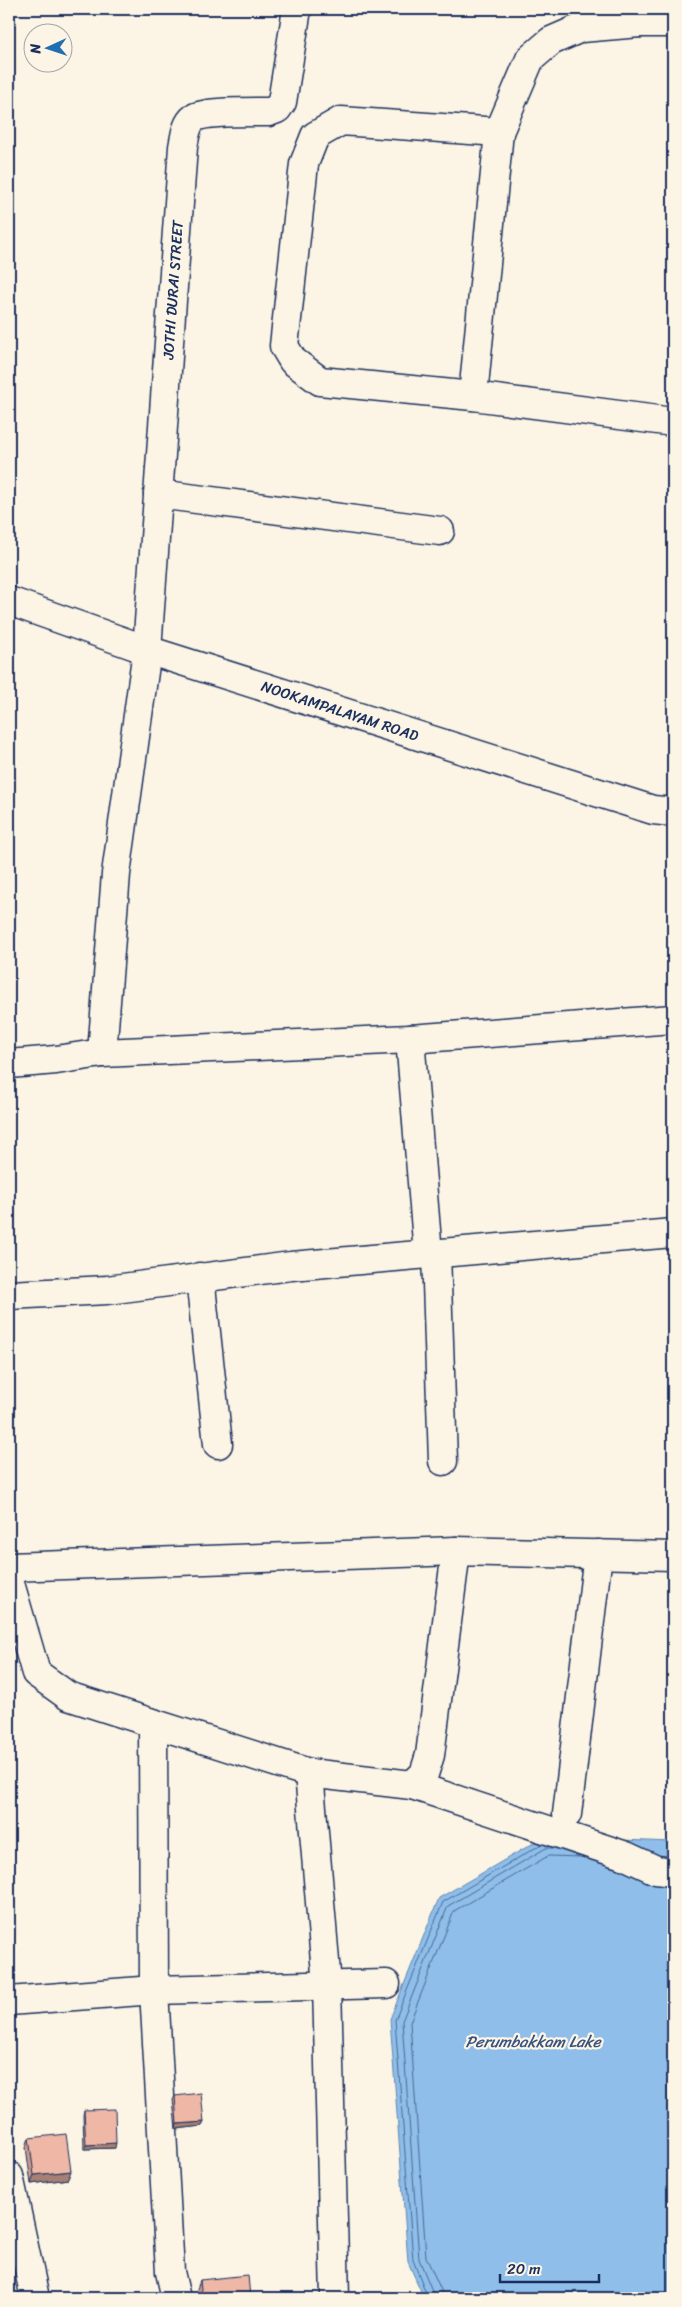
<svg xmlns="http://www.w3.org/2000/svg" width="682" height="2307" font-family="Sriracha,sans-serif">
<rect width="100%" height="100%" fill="#fcf5e5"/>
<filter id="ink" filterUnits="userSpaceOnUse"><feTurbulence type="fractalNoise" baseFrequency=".02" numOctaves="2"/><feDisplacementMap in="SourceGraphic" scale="10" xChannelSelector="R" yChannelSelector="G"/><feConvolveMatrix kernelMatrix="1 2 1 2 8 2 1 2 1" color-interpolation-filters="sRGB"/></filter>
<g filter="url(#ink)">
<path fill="#8ebee9" stroke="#6085b1" d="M544,1837L673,1842V2298H424L408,2262L390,2019L439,1898Z"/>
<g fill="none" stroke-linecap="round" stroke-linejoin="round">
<g stroke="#496896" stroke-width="1">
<path d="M428,2298L413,2260L395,2020L443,1902L542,1844"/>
<path d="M435,2298L419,2259L402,2021L448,1906L546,1848H556"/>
<path d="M442,2298L441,2290L426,2257L410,2022L454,1911L548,1856L581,1857"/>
</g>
<defs>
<g id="minor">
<path d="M641,9L640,23L581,28L551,41L530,59L499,132L473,396L673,422"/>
<path d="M640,23H673"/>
<path d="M473,396L320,381L293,361L284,346L304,164L315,136L341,121L499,132"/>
<path d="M158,494L440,531"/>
<path d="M410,1039L428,1254"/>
<path d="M102,1053L116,874L147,650L183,147C185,137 186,124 194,118C205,111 254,112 269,112L277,109L282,102L297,9"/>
<path d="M9,1064L56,1060L102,1053L410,1039L673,1019"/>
<path d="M436,1253L443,1461"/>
<path d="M200,1277L218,1444"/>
<path d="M9,1295L107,1290L291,1266L673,1233"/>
<path d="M9,1567L456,1551"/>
<path d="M9,1580L36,1673L68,1696L309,1773"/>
<path d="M153,1723L154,1990L170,2272L176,2298"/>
<path d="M412,1785L626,1856L656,1870L673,1872"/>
<path d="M567,1814L598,1554"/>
<path d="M9,2001L154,1990L386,1984"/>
<path d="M9,2176L35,2298"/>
<path d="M335,2298L327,1985L309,1773L412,1785L424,1774L430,1755L456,1551L673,1556"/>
</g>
<path id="tertiary" d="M9,601L147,650L653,810L673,812"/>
</defs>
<use href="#minor" stroke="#1b2f5e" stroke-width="31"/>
<use href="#tertiary" stroke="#1b2f5e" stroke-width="31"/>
<use href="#minor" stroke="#fcf5e5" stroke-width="28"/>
<use href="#tertiary" stroke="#fcf5e5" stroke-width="28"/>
</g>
<g fill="#ce9d8e" stroke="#1b2f5e">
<path d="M175,2096L204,2122L202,2126L176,2129L173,2100Z"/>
<path d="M84,2110L115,2148L84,2149L83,2115Z"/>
<path d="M29,2138L68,2179L31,2184L26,2147Z"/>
<path d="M200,2280L250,2298H198L197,2289Z"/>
</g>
<g fill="#a78074" stroke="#1b2f5e">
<path d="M204,2122L202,2126L176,2129L177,2124Z"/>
<path d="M116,2143L115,2148L84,2149L86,2145Z"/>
<path d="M71,2171L68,2179L31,2184L34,2175Z"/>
</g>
<g fill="#efb7a5" stroke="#1b2f5e">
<path d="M201,2093L204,2122L177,2124L175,2096Z"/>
<path d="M115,2109L116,2143L86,2145L84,2110Z"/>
<path d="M66,2134L71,2171L34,2175L29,2138Z"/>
<path d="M248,2275L250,2298H202L200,2280Z"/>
</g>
</g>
<g text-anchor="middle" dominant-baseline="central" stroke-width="4.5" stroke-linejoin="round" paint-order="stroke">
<g font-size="15" fill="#1b2f5e" stroke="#fcf5e5">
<text transform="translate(173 290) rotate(-86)">JOTHI DURAI STREET</text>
<text transform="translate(340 711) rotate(18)">NOOKAMPALAYAM ROAD</text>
</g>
<g font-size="16" font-style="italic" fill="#385381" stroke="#fcf5e5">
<text x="533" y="2041">Perumbakkam Lake</text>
</g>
</g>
<rect width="682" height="2307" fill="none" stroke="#fcf5e5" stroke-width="30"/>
<rect x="15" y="15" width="652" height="2277" fill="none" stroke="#1b2f5e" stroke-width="2" filter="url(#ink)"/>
<g transform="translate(48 48) rotate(267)"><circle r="24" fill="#fcf5e5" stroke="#a2a6af"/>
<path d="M0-4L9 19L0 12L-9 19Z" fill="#1f6fb2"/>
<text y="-8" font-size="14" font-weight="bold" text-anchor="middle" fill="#1b2f5e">N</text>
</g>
<path d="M500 2274v8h99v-8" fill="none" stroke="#1b2f5e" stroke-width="2.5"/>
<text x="507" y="2274" font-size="15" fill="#1b2f5e" stroke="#fcf5e5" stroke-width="4" paint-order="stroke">20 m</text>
</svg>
